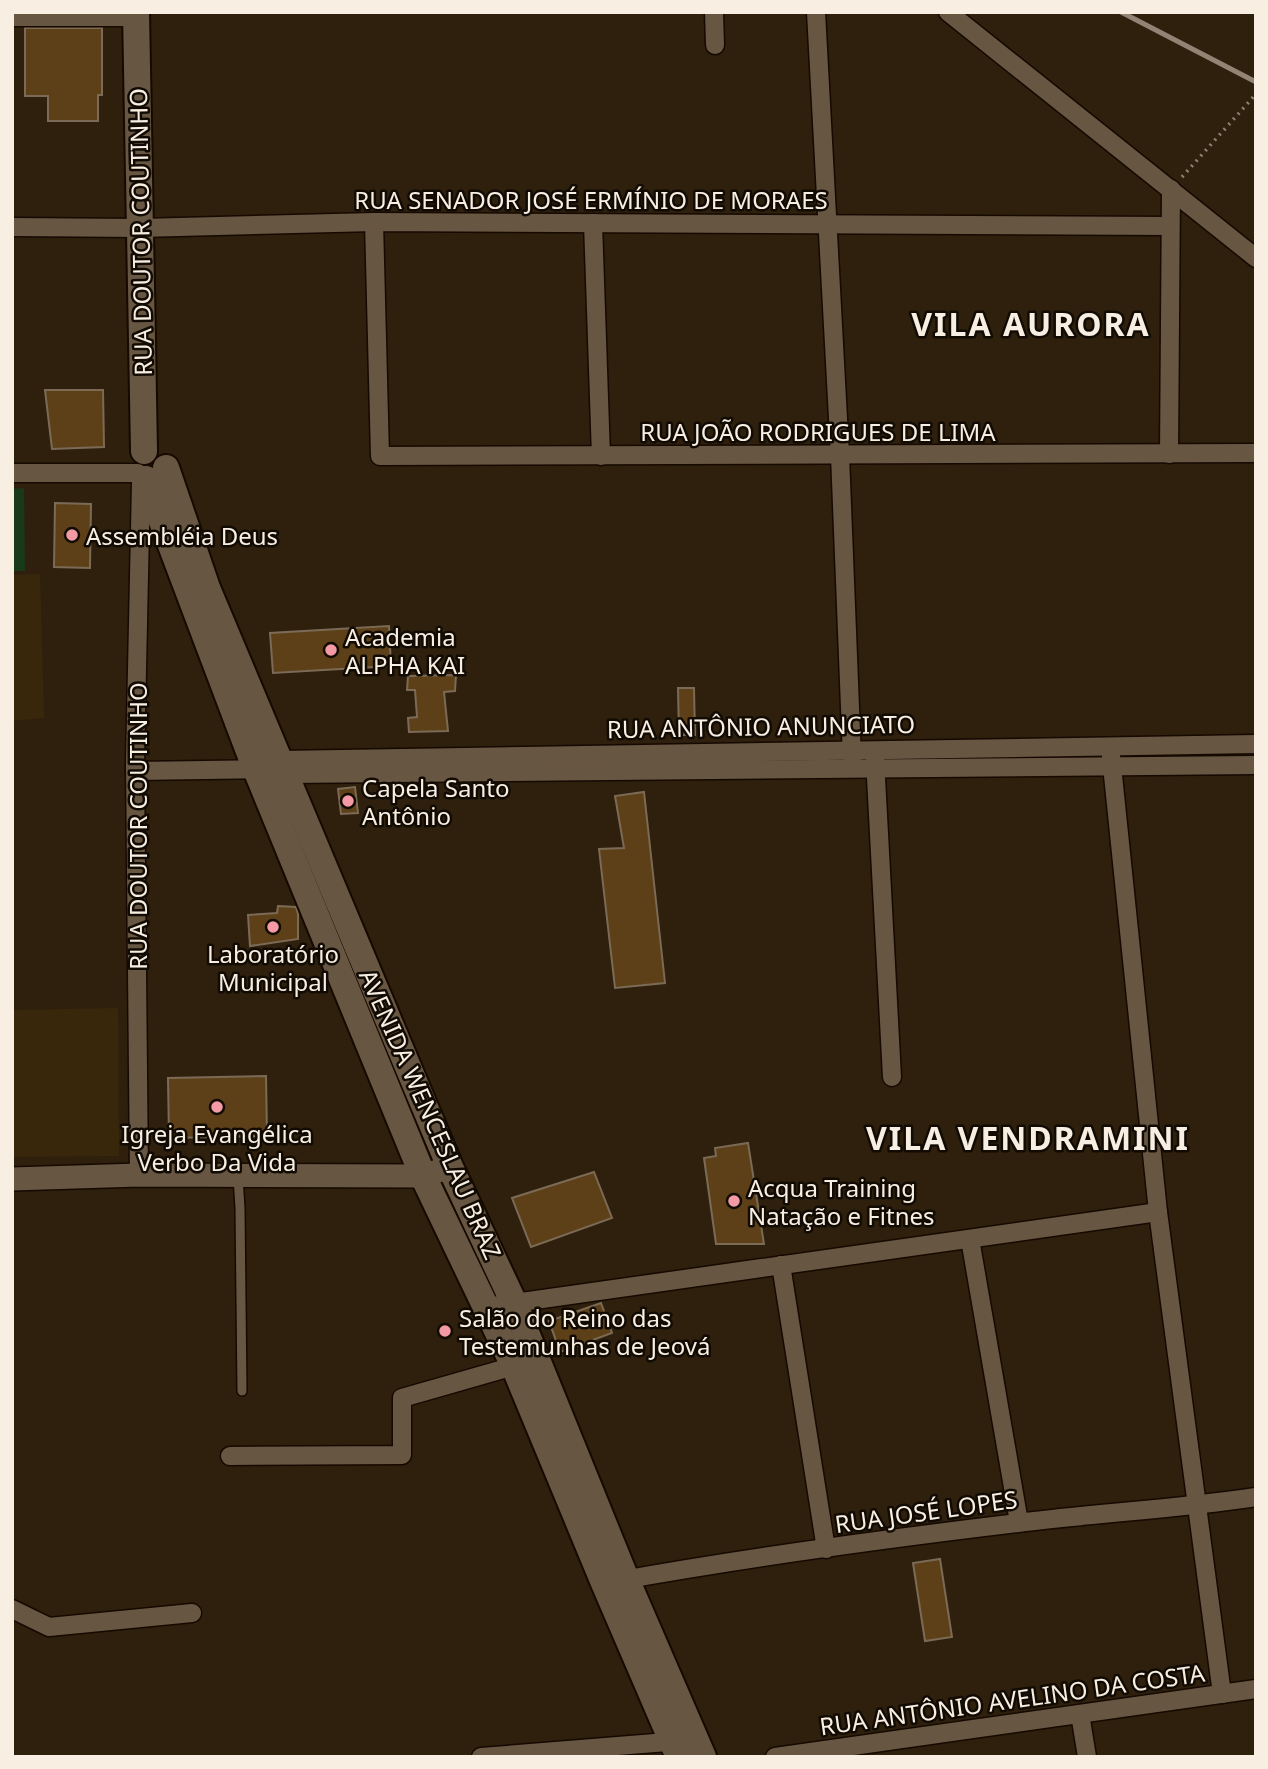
<svg xmlns="http://www.w3.org/2000/svg" width="1268" height="1769" font-family="'Noto Sans',sans-serif">
<rect width="100%" height="100%" fill="#2e200d"/>
<g fill="#39270c">
<path d="M40,574L44,718L12,721V575Z"/>
<path d="M118,1008L119,1156L12,1157V1010Z"/>
</g>
<path fill="#183a18" d="M24,488L25,571H12V489Z"/>
<g fill="#5d4018" stroke="#7b6a55" stroke-width="2">
<path d="M25,28H102V95H98V121H48V96H25Z"/>
<path d="M45,390H103L104,447L52,449Z"/>
<path d="M55,503L91,504L90,568L54,567Z"/>
<path d="M389,626L391,666L273,673L270,633Z"/>
<path d="M456,675L455,691L444,692L448,731L409,732L408,718L417,717L415,690H407L408,676Z"/>
<path d="M678,688H694L695,735H679Z"/>
<path d="M355,787L358,813L341,814L338,789Z"/>
<path d="M644,792L665,983L615,988L599,849L624,848L615,796Z"/>
<path d="M278,906L296,907L298,914V939L250,946L248,915L277,913Z"/>
<path d="M266,1076L267,1136L169,1138L168,1078Z"/>
<path d="M748,1143L764,1244H716L704,1158L716,1156L715,1148Z"/>
<path d="M594,1172L612,1218L531,1247L512,1198Z"/>
<path d="M601,1303L612,1333L560,1352L549,1321Z"/>
<path d="M940,1559L952,1637L925,1641L913,1563Z"/>
</g>
<g fill="none" stroke-linecap="round" stroke-linejoin="round">
<defs>
<path id="service" d="M238,1177L240,1208L242,1391"/>
<g id="minor">
<path d="M714,12L715,45"/>
<path d="M816,12L840,455L852,758"/>
<path d="M948,12L1256,258"/>
<path d="M12,17H136"/>
<path d="M374,222L380,456L1256,453"/>
<path d="M593,223L601,456"/>
<path d="M12,227L140,228L374,222L1170,226"/>
<path d="M1169,454L1171,189"/>
<path d="M12,473H138"/>
<path d="M1111,756L1158,1212L1222,1694"/>
<path d="M875,759L892,1077"/>
<path d="M272,768L280,760L1256,744"/>
<path d="M135,771L270,769L286,774L1256,765"/>
<path d="M139,1175L135,764L141,482"/>
<path d="M970,1239L1019,1522"/>
<path d="M781,1265L826,1549"/>
<path d="M486,1307L1158,1212"/>
<path d="M230,1456L402,1455V1398L514,1366"/>
<path d="M617,1581C750,1557 884,1539 1018,1523C1097,1513 1177,1509 1256,1497"/>
<path d="M12,1609L49,1627L192,1613"/>
<path d="M1080,1714L1087,1757"/>
<path d="M481,1757L680,1741"/>
<path d="M775,1757L1256,1689"/>
</g>
<path id="tertiary" d="M12,1179L139,1175L423,1176L450,1167"/>
<g id="secondary">
<path d="M136,12L144,451"/>
<path d="M166,468L207,588L450,1167L514,1303L626,1579L703,1757"/>
<path d="M146,479L253,762L423,1176L514,1366L604,1583L679,1757"/>
</g>
</defs>
<use href="#service" stroke="#160900" stroke-width="12"/>
<use href="#minor" stroke="#160900" stroke-width="21"/>
<use href="#tertiary" stroke="#160900" stroke-width="26"/>
<use href="#secondary" stroke="#160900" stroke-width="30"/>
<path stroke="#8d8172" stroke-width="3.5" stroke-dasharray="2 5" stroke-linecap="butt" d="M1182,177L1256,94"/>
<use href="#service" stroke="#675642" stroke-width="9"/>
<use href="#minor" stroke="#675642" stroke-width="18"/>
<use href="#tertiary" stroke="#675642" stroke-width="23"/>
<use href="#secondary" stroke="#675642" stroke-width="26"/>
<path stroke="#918475" stroke-width="5" d="M1121,12L1256,82"/>
</g>
<g fill="#f49aa4" stroke="#110b04" stroke-width="2.5">
<circle cx="72" cy="535" r="7"/>
<circle cx="331" cy="650" r="7"/>
<circle cx="348" cy="801" r="7"/>
<circle cx="273" cy="927" r="7"/>
<circle cx="217" cy="1107" r="7"/>
<circle cx="734" cy="1201" r="7"/>
<circle cx="445" cy="1331" r="7"/>
</g>
<g text-anchor="middle" dominant-baseline="central" stroke-width="5" stroke-linejoin="round" paint-order="stroke">
<g font-size="24" fill="#f8eee2" stroke="#110b04">
<text x="591" y="199">RUA SENADOR JOSÉ ERMÍNIO DE MORAES</text>
<text transform="translate(140 232) rotate(-91)">RUA DOUTOR COUTINHO</text>
<text x="818" y="431">RUA JOÃO RODRIGUES DE LIMA</text>
<text transform="translate(761 726) rotate(-1)">RUA ANTÔNIO ANUNCIATO</text>
<text transform="translate(137 826) rotate(-90)">RUA DOUTOR COUTINHO</text>
<text transform="translate(431 1114) rotate(66)">AVENIDA WENCESLAU BRAZ</text>
<text transform="translate(926 1511) rotate(-8)">RUA JOSÉ LOPES</text>
<text transform="translate(1012 1699) rotate(-8)">RUA ANTÔNIO AVELINO DA COSTA</text>
</g>
<g font-size="24" fill="#f8eee2" stroke="#110b04" text-anchor="start">
<text x="86" y="535">Assembléia Deus</text>
<text x="345" y="636">Academia<tspan x="345" dy="28">ALPHA KAI</tspan></text>
<text x="362" y="787">Capela Santo<tspan x="362" dy="28">Antônio</tspan></text>
<text x="273" y="953" text-anchor="middle">Laboratório<tspan x="273" dy="28">Municipal</tspan></text>
<text x="217" y="1133" text-anchor="middle">Igreja Evangélica<tspan x="217" dy="28">Verbo Da Vida</tspan></text>
<text x="748" y="1187">Acqua Training<tspan x="748" dy="28">Natação e Fitnes</tspan></text>
<text x="459" y="1317">Salão do Reino das<tspan x="459" dy="28">Testemunhas de Jeová</tspan></text>
</g>
<g font-size="32" font-weight="bold" letter-spacing="2" fill="#f8eee2" stroke="#110b04">
<text x="1031" y="323">VILA AURORA</text>
<text x="1028" y="1137">VILA VENDRAMINI</text>
</g>
</g>
<rect width="1268" height="1769" fill="none" stroke="#f8eee2" stroke-width="28"/>
</svg>
